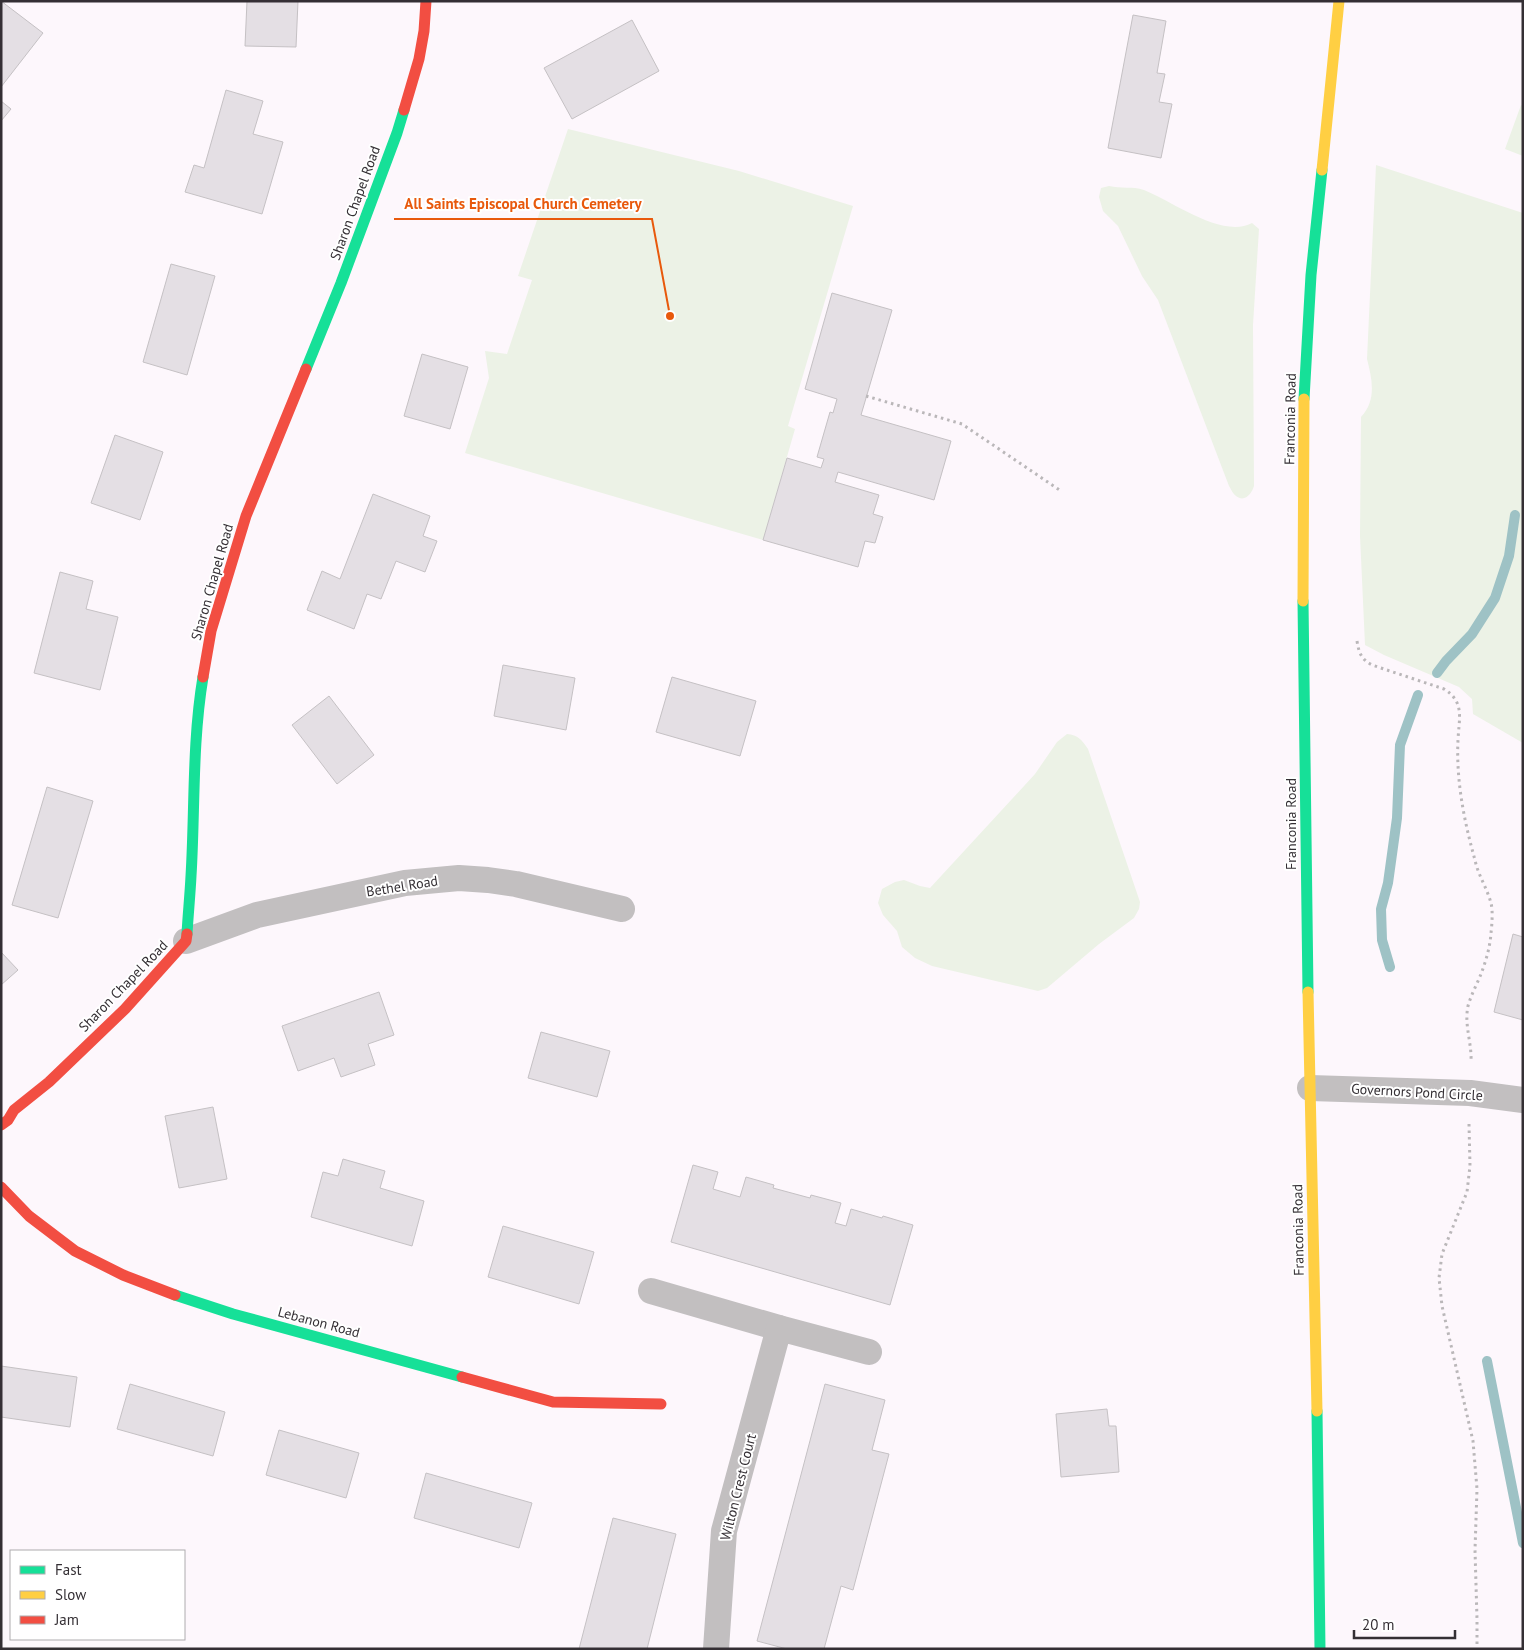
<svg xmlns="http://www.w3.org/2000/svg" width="1524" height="1650" font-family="'PT Sans',sans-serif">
<rect width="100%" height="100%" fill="#fdf7fc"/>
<g fill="#ecf2e6">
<path d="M1521,105L1523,106V156L1505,149Z"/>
<path d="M568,129L739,171L853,206L788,426L795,429L763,540L465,453L489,378L485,351L507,354L532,280L518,276Z"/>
<path d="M1376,165L1523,213V743L1473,714L1472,699L1459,687L1384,655L1365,645L1360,536L1361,417C1377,400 1372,379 1367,359Z"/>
<path d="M1109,186C1121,189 1132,186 1144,190C1172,201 1222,239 1252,223L1259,229L1253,325L1254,486C1252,493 1245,503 1236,496C1233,494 1231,489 1229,486L1158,300L1142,276L1118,226L1103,211L1099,197L1101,188Z"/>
<path d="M1067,734C1078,735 1082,740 1088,749L1140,902L1139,909L1134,918L1099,944L1047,988L1038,991L932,966L915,958L902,947L897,931L883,915L878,903L882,889L895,882L904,880L920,886L930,888L1035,774L1057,742Z"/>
</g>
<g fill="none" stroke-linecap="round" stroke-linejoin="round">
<g stroke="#9ec2c5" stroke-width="10">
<path d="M1437,673L1446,661L1472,634L1495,598L1509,556L1515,515"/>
<path d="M1390,967L1382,940L1381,909L1388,883L1397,818L1400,745L1418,695"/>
<path d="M1487,1361L1523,1543"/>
</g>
</g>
<g fill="#e4dfe4" stroke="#c5c1c4">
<path d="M1,1L43,33L1,87Z"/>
<path d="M247,1H298L296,47L245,46Z"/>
<path d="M1133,15L1166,21L1157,73L1165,74L1159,102L1172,104L1161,158L1108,148Z"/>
<path d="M632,20L659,71L572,119L544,68Z"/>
<path d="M226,90L263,101L253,134L283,142L262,214L185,192L194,165L204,168Z"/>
<path d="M1,101L11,109L1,121Z"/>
<path d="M171,264L215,276L187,375L143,362Z"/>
<path d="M832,293L892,310L861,415L951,441L934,500L838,472L835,482L879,495L873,514L883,517L875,543L865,541L858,567L763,540L787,458L821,468L824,459L817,457L830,412L833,413L837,399L805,389Z"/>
<path d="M422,354L468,367L450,429L404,416Z"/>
<path d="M115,435L163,452L140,520L91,503Z"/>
<path d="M373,494L430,516L423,536L437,541L425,572L396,561L381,599L367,594L354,629L307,610L322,571L340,579Z"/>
<path d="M60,572L93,581L86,609L118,617L100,690L34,673Z"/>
<path d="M503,665L575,678L566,730L494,716Z"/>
<path d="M672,677L756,701L740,756L656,732Z"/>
<path d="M329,696L374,755L337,784L292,725Z"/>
<path d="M47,787L93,801L58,918L12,905Z"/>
<path d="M1513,934L1523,937V1020L1494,1012Z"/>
<path d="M1,952L18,970L1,985Z"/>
<path d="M379,992L394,1035L368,1044L375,1065L341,1077L334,1058L298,1071L282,1026Z"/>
<path d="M541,1032L610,1051L597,1097L528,1078Z"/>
<path d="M213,1107L227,1179L179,1188L165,1116Z"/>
<path d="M343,1159L385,1171L380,1188L424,1201L412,1246L311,1217L323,1172L338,1176Z"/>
<path d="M693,1165L718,1172L713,1189L740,1197L746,1177L774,1185L773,1188L810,1198L811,1195L841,1203L835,1223L846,1226L851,1209L882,1218L883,1216L913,1225L890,1305L671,1242Z"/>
<path d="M503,1226L594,1252L579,1304L488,1277Z"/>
<path d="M1,1366L77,1377L70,1427L1,1417Z"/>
<path d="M130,1384L225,1412L213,1456L117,1429Z"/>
<path d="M825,1384L885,1400L872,1450L889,1454L853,1590L841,1586L824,1649H787L757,1641Z"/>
<path d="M1107,1409L1109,1426H1116L1119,1472L1061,1477L1056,1414Z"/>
<path d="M279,1430L359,1453L346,1498L266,1475Z"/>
<path d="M426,1473L532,1503L519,1548L414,1518Z"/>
<path d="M613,1518L676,1534L647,1649H579Z"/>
</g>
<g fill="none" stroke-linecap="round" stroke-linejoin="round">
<g stroke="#bab7b9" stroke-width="3" stroke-dasharray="2.5 4" stroke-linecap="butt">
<path d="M866,396L962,424L1061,491"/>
<path d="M1357,641C1359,653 1361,659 1372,665L1444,689C1465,702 1459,718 1458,740C1456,780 1464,821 1475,860C1478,875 1487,888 1491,903C1493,911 1492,924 1491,933C1490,947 1486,961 1481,974C1477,984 1471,995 1468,1006C1464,1025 1472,1043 1471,1062"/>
<path d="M1469,1124L1470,1166L1467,1192L1442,1254L1439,1278L1442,1306L1473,1441L1477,1489L1475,1550L1477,1619V1649"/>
</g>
<g stroke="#c2bfc0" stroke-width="26">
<path d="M186,941L257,915L405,883L459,878L488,880L516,884L622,909"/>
<path d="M1310,1088L1470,1093L1523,1100"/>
<path d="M651,1291L779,1328"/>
<path d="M716,1649L724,1531L779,1328L869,1352"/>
</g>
<g stroke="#16e098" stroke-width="11">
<path d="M306,369L341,283L397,133L404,110"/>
<path d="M1304,399L1311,275L1322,170"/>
<path d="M1303,601L1308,992"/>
<path d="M187,934C188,915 190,896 191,876C195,810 192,743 203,677"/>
<path d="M175,1295L233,1314L462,1377"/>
<path d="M1317,1411L1320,1649"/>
</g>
<g stroke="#ffcf43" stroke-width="11">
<path d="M1322,170L1339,1"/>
<path d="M1303,601L1304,399"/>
<path d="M1308,992L1317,1411"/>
</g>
<g stroke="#f24e42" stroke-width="11">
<path d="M404,110L419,59L424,31L426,1"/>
<path d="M203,677L211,631L246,516L306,369"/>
<path d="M1,1125L8,1120L14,1110L49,1082L125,1009L186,941L187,934"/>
<path d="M1,1187L29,1216L75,1251L123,1275L175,1295"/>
<path d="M462,1377L553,1402L661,1404"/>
</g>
</g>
<g text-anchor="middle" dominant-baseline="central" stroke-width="4" stroke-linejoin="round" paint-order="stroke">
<g font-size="14" fill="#342f34" stroke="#fff">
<text transform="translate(355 203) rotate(-70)">Sharon Chapel Road</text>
<text transform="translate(1290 419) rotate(-89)">Franconia Road</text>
<text transform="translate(212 582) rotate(-74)">Sharon Chapel Road</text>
<text transform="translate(1291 824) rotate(-90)">Franconia Road</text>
<text transform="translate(402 886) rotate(-9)">Bethel Road</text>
<text transform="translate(123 986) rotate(-46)">Sharon Chapel Road</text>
<text transform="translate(1417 1092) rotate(3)">Governors Pond Circle</text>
<text transform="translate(1298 1230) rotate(-91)">Franconia Road</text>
<text transform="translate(319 1322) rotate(15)">Lebanon Road</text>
<text transform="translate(738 1487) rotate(-76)">Wilton Crest Court</text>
</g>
</g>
<path fill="none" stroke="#e8590c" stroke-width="2" d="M670 316L652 219H394"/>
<circle fill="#e8590c" stroke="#fff" stroke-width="2" cx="670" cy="316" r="5"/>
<g font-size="15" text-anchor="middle" font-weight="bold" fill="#e8590c" stroke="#fff" stroke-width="4" stroke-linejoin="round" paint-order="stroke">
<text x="523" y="209">All Saints Episcopal Church Cemetery</text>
</g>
<rect width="1524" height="1650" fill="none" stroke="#342f34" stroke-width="5"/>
<rect x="10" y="1550" width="175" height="90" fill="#ffffff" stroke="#aeacae"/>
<rect x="20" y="1566" width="25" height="8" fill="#16e098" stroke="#aeacae"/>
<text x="55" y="1575" font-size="15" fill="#342f34">Fast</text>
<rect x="20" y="1591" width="25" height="8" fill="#ffcf43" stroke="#aeacae"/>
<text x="55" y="1600" font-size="15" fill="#342f34">Slow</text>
<rect x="20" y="1616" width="25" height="8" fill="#f24e42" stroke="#aeacae"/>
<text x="55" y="1625" font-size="15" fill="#342f34">Jam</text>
<path d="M1354 1630v8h101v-8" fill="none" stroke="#342f34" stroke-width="2.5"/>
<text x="1362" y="1630" font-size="15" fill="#342f34" stroke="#ffffff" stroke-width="4" paint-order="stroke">20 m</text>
</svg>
